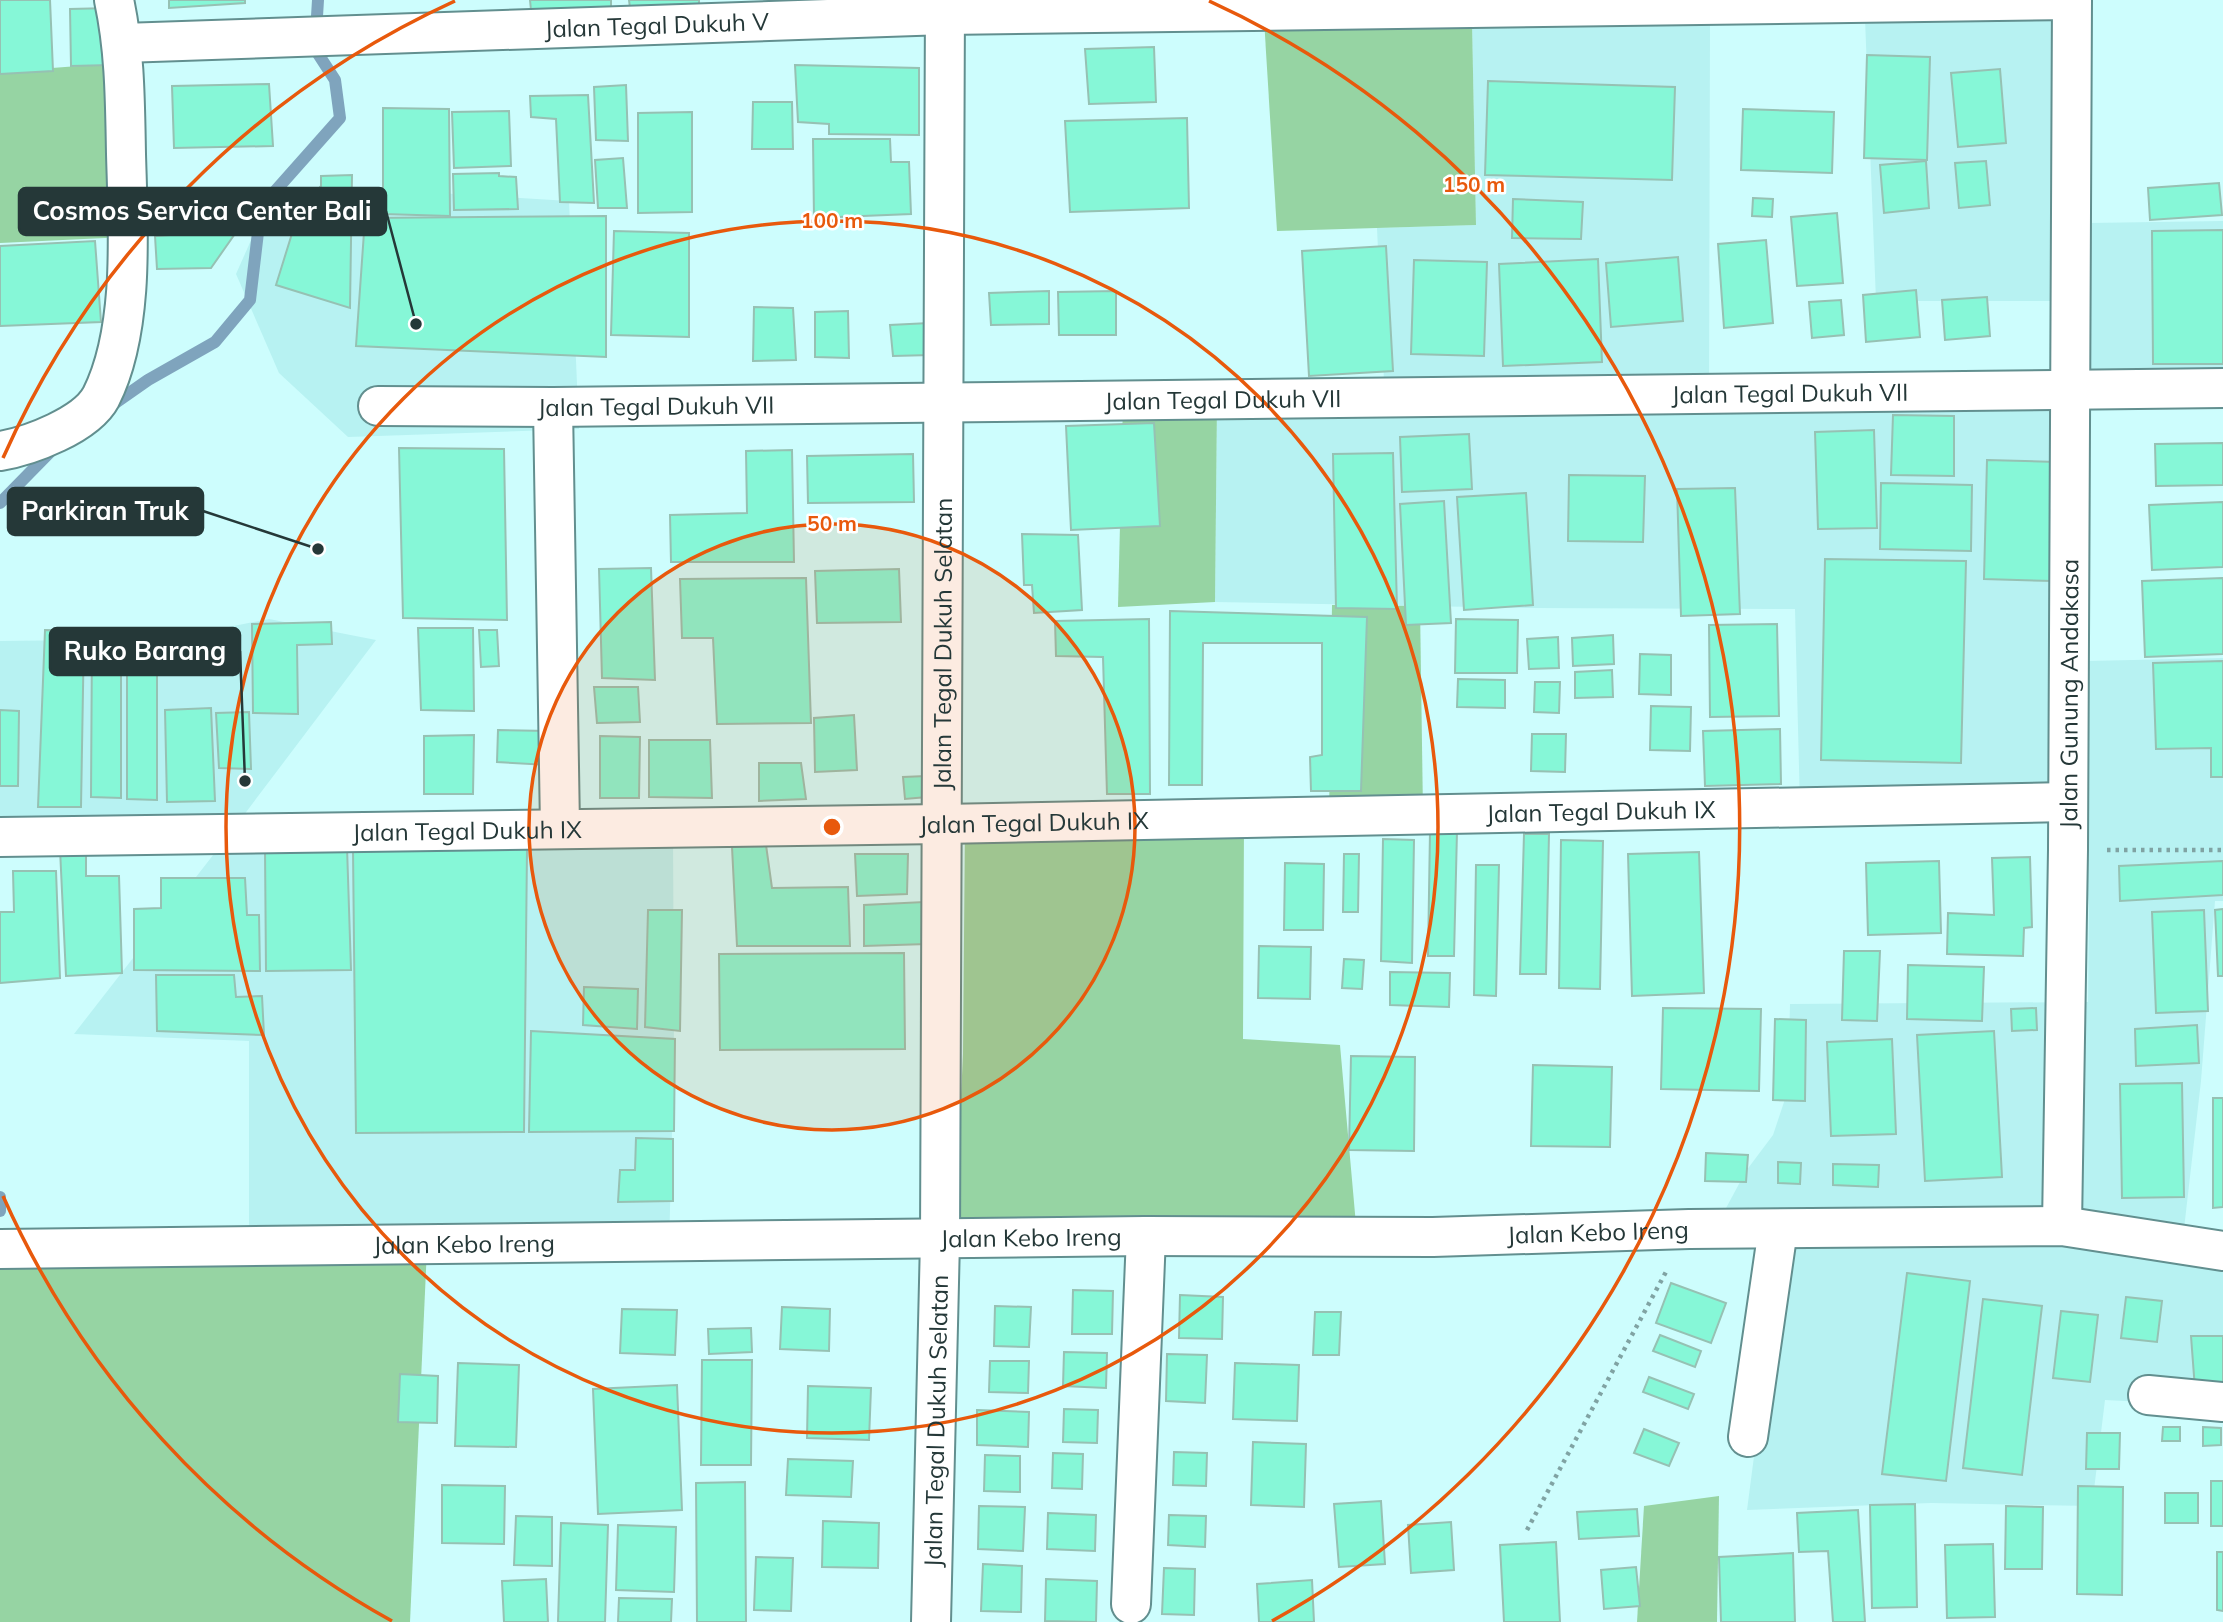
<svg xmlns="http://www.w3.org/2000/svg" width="2223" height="1622" font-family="Mulish,sans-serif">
<rect width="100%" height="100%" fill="#cdfdfd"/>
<g fill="#b7f2f2">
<path d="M2093,8L2089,223L2223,221V395L2089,399L2087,661L2223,658V901H2215L2201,1081L2181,1255L2223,1260V1406L2105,1400L2092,1506L1931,1503L1747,1510L1784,1227L1712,1234L1746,1171L1773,1135L1788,1090L1790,1004L2088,1002L2089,906L2081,813L1800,807L1795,609L1528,608L1215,602L1217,404L1385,403L1377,228L1476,225L1472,21L1710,25L1709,403L2088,398V301H1876L1865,19Z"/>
<path d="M422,192L569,201L579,429L348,437L279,373L236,274L268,202Z"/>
<path d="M269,619L376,640L225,840L673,832L674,1054L669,1248L249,1250V1041L74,1034L224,841L0,824V641L169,639Z"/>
</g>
<g fill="#96d4a3">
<path d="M1264,19L1472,21L1476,225L1277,231Z"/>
<path d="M117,63L126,237L0,243V72Z"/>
<path d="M1123,402L1217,404L1215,602L1118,607Z"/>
<path d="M1332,605L1420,606L1423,813L1329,818Z"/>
<path d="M1244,821L1243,1039L1340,1045L1357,1236L954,1249L963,1054L965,823Z"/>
<path d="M427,1248L410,1622H0V1250Z"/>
<path d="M1719,1496L1717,1622H1637L1644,1506Z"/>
</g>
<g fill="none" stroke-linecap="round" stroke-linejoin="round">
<g stroke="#7fa4bd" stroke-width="12">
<path d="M108,408L148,380L215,342L250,300L261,207L340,118L335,80L315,49L318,0"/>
<path d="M0,503L54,448"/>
<path d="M0,1197V1211"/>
</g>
</g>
<g fill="#86f7d7" stroke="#96c1b3" stroke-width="2">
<path d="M0,0H50L53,71L0,74Z"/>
<path d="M169,0H245V3L169,8Z"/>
<path d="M530,0H611V9L531,10Z"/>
<path d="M629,0H699V4L630,8Z"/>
<path d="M110,8L111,65L71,66L70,9Z"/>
<path d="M1154,47L1156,102L1089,104L1085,49Z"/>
<path d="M1867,55L1930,57L1927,160L1864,158Z"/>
<path d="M795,65L919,68V135L829,134V124L798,122Z"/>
<path d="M2000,69L2006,143L1958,147L1951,73Z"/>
<path d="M1488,81L1675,87L1672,180L1485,175Z"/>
<path d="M269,84L273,146L174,148L172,86Z"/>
<path d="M626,85L628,141L596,140L594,87Z"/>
<path d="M588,95L594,203L560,202L556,119L531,117L530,96Z"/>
<path d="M753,102H792L793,149H752Z"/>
<path d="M383,108L449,109L450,216L383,214Z"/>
<path d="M1743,109L1834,112L1832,173L1741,170Z"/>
<path d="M509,111L511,166L454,168L452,112Z"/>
<path d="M692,112V212L638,213V113Z"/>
<path d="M1187,118L1189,208L1070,212L1065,121Z"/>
<path d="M813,139H890L891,162H909L911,214L814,218Z"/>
<path d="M623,158L627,208H598L595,160Z"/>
<path d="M1926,161L1929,208L1884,213L1880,165Z"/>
<path d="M1986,161L1990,205L1959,208L1955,163Z"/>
<path d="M499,173V176L516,177L518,209L454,210L453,174Z"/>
<path d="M352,175L350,308L276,285L299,211L321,186V176Z"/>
<path d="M2219,183L2222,215L2150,220L2148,188Z"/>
<path d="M1753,198L1773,199L1772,217L1752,216Z"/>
<path d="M1513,199L1583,202L1581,239L1512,238Z"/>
<path d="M261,204L276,219L277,228L237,231L211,268L157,269L155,236L169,235L168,207Z"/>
<path d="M1837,213L1843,283L1797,286L1791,217Z"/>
<path d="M606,216V357L356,346L365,218Z"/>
<path d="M2223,230V364H2153L2152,231Z"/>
<path d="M614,231L689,233V337L611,335Z"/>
<path d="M1766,240L1773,323L1724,328L1718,244Z"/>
<path d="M95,241L101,322L0,326V246Z"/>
<path d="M1386,246L1393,371L1309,376L1302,251Z"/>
<path d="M1678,257L1683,321L1611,327L1606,263Z"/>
<path d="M1598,259L1602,362L1503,366L1499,264Z"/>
<path d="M1414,260L1487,262L1484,356L1411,354Z"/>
<path d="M1916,290L1920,337L1866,342L1863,295Z"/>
<path d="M1049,291V324L991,325L989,293Z"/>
<path d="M1116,291V335H1059L1058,292Z"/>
<path d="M1987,297L1990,336L1945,340L1942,300Z"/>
<path d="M1841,300L1844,335L1812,338L1809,302Z"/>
<path d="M754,307L793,308L796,360L753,361Z"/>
<path d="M848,311L849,358L815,357V312Z"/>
<path d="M929,323L931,355L893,356L890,325Z"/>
<path d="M1893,415L1954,416V476L1891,475Z"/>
<path d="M1154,423L1160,526L1071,530L1066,426Z"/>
<path d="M1874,430L1877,528L1818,529L1815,432Z"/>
<path d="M1469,434L1472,489L1402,492L1400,437Z"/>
<path d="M2223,443V485L2156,486L2155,444Z"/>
<path d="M399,448L504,449L507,620L403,618Z"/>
<path d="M792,450L794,562H671L670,515L747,513L746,451Z"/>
<path d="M1393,453L1397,609L1336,608L1333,454Z"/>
<path d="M913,454L914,502L808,503L807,456Z"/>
<path d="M1987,460L2056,462L2052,581L1984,579Z"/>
<path d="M1569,475L1645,476L1643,542L1568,541Z"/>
<path d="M1881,483L1972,485L1971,551L1880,549Z"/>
<path d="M1735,488L1740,614L1681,616L1677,489Z"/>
<path d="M1526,493L1533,605L1464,610L1457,497Z"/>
<path d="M1444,501L1451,623L1406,625L1400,504Z"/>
<path d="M2223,502V567L2152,570L2149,505Z"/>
<path d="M1022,534L1078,535L1082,610L1034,613L1032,585H1024Z"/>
<path d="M1825,559L1966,561L1961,763L1821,760Z"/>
<path d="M651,568L655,680L602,678L599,569Z"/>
<path d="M899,569L901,622L817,623L815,571Z"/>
<path d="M806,578L811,723L717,724L713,638H682L680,579Z"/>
<path d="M2223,578V654L2145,657L2142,581Z"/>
<path d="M1170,611L1367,617L1361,791H1311L1310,757L1322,755V643H1203L1202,785H1169Z"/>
<path d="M1149,619L1150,794H1107L1103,657L1056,656L1055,621Z"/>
<path d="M1456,619L1518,620L1517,673H1455Z"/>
<path d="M331,622L332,644L297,645L298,714L253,713L252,624Z"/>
<path d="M1777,624L1779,716L1710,717L1709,625Z"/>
<path d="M418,628H473L474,711L421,710Z"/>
<path d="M45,630L84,631L81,807H38Z"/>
<path d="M479,630H497L499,666L481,667Z"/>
<path d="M1613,635L1614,664L1573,666L1572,638Z"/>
<path d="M1558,637L1559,668L1529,669L1527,639Z"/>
<path d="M127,638H157V800L127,799Z"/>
<path d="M92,639H121V798L91,797Z"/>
<path d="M1640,654L1671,655V695L1639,694Z"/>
<path d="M2223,661V777H2211V748L2156,749L2153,663Z"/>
<path d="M1612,670L1613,697L1575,698V672Z"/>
<path d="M1458,679L1505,680V708L1457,707Z"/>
<path d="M1535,682H1560L1559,713L1534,712Z"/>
<path d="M594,687H638L640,722L597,723Z"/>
<path d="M1651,706L1691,707L1690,751L1650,750Z"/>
<path d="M211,708L215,801L167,802L165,710Z"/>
<path d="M0,710L19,711L18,786H0Z"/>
<path d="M249,712L251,769L219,768L216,713Z"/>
<path d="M854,715L857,770L815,772L814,718Z"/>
<path d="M1780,729L1781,784L1705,786L1703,731Z"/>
<path d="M498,730L548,731V765L497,762Z"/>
<path d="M1532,734H1566L1565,772L1531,771Z"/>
<path d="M474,735L473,794H424V736Z"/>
<path d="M600,736L640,737L639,798H600Z"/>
<path d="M649,740H710L712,798L649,797Z"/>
<path d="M759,763H801L806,799L759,801Z"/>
<path d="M926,776L927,797L905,799L903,777Z"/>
<path d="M1430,831H1457L1454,956H1428Z"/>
<path d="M1524,834H1549L1546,974H1520Z"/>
<path d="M1383,839L1414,840L1412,963L1381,961Z"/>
<path d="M1561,840L1603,841L1600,989L1559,988Z"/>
<path d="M766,845L772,888L848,887L850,946H737L732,847Z"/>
<path d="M347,847L351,970L266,971L265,849Z"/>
<path d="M86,848V876H119L122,973L66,976L60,849Z"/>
<path d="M353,849H527L524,1132L356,1133Z"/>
<path d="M1699,852L1704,993L1632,996L1628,854Z"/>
<path d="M855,854H908L907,894L857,896Z"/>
<path d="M1344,854H1359L1358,912H1343Z"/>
<path d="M2030,857L2032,927L2024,928L2023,956L1947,954L1948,913L1994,915L1992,858Z"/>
<path d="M1939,861L1941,933L1868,935L1866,863Z"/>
<path d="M2223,861V895L2120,901L2119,866Z"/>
<path d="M1285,863L1324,864L1323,930H1284Z"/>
<path d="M1476,865H1499L1496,996L1474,995Z"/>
<path d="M13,871H56L60,978L0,983V912H14Z"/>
<path d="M161,878H245L247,915H259L260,971L134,970V909L161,908Z"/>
<path d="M924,902L927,944L864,946V905Z"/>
<path d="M2223,909V976H2218L2215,910Z"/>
<path d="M648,910H682L680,1031L645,1027Z"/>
<path d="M2204,910L2208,1011L2156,1013L2152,912Z"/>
<path d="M1259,946L1311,947L1310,999L1258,998Z"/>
<path d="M1844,951H1880L1877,1021L1842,1020Z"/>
<path d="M904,953L905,1049L720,1050L719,954Z"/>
<path d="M1344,959L1364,960L1362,989L1342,988Z"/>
<path d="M1908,965L1984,967L1982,1021L1907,1019Z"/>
<path d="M1390,972L1450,973L1449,1007L1390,1005Z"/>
<path d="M156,975H234L236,997L262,996L264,1035L157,1031Z"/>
<path d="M584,987L638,989L637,1029L583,1025Z"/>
<path d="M1663,1008L1761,1009L1759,1091L1661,1089Z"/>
<path d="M2036,1008L2037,1030L2012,1031L2011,1009Z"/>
<path d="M1775,1019L1806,1020L1805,1101L1773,1100Z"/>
<path d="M2197,1025L2199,1063L2136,1066L2135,1029Z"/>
<path d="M531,1031L675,1039L674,1131L529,1132Z"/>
<path d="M1994,1031L2002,1177L1925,1181L1917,1035Z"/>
<path d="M1892,1039L1896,1134L1831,1136L1827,1042Z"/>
<path d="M1351,1056L1415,1057L1414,1151L1349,1150Z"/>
<path d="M1533,1065L1612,1067L1610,1147L1531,1146Z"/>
<path d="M2182,1083L2184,1197L2122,1198L2120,1084Z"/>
<path d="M2213,1098H2223V1207L2213,1208Z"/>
<path d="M636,1138L673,1139V1201L618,1202L620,1170H635Z"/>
<path d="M1706,1153L1748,1155L1746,1182L1705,1181Z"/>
<path d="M1778,1162L1801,1163L1800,1184L1778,1183Z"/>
<path d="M1833,1164L1879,1165L1878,1187L1833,1185Z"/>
<path d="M1907,1273L1970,1281L1946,1481L1882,1474Z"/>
<path d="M1671,1283L1726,1303L1711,1343L1656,1323Z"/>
<path d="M1073,1290L1113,1291L1112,1334H1072Z"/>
<path d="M1180,1295L1223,1297L1222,1339L1179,1338Z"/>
<path d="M2126,1297L2162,1301L2157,1342L2121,1338Z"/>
<path d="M1983,1299L2042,1306L2022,1475L1963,1468Z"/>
<path d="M995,1306L1031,1307L1029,1347L994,1346Z"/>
<path d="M782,1307L830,1309L829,1351L780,1349Z"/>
<path d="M622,1309L677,1310L675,1355L620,1353Z"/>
<path d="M2061,1311L2098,1315L2090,1382L2053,1378Z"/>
<path d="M1315,1312H1341L1339,1355H1313Z"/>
<path d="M751,1328L752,1352L709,1354L708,1329Z"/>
<path d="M1660,1335L1701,1351L1695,1367L1653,1351Z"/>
<path d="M2191,1336H2223V1389H2195Z"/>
<path d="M1064,1352L1107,1353L1106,1388L1063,1386Z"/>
<path d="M1167,1354L1207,1355L1205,1403L1166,1401Z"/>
<path d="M702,1360H752L751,1465H701Z"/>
<path d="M990,1361H1029L1028,1393L989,1392Z"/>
<path d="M458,1363L519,1365L516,1447L455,1446Z"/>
<path d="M1235,1363L1299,1365L1297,1421L1233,1419Z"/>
<path d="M400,1374L438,1376L437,1423L398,1422Z"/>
<path d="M1649,1377L1694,1394L1688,1409L1643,1392Z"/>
<path d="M677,1385L682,1510L598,1514L593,1389Z"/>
<path d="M808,1386L871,1388L869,1440L807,1438Z"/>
<path d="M1064,1409L1098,1410L1097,1443L1063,1442Z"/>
<path d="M977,1410L1029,1412L1028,1447L977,1445Z"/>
<path d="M2163,1427H2180V1441H2162Z"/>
<path d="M2203,1427L2221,1428V1445L2203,1446Z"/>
<path d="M1644,1429L1679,1443L1669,1466L1634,1453Z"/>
<path d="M2087,1433H2120L2119,1469H2086Z"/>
<path d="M1253,1442L1306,1444L1304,1507L1251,1505Z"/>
<path d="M1174,1452L1207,1453L1206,1486L1173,1485Z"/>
<path d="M1053,1453L1083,1454L1082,1489L1052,1488Z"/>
<path d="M985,1455L1020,1456V1492L984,1491Z"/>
<path d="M788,1459L853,1461L851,1497L786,1495Z"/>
<rect x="2211" y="1481" width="12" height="45"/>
<path d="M745,1482L746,1622H697L696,1483Z"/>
<path d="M442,1485L505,1486L504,1544L442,1543Z"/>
<path d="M2078,1486L2123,1487L2122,1595L2077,1594Z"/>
<rect x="2165" y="1493" width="33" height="30"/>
<path d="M1381,1501L1385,1564L1339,1567L1334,1504Z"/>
<path d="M1915,1504L1917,1607L1872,1608L1870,1505Z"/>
<path d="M979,1506L1025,1507L1023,1551L978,1549Z"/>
<path d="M2006,1506L2043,1507L2042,1569H2005Z"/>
<path d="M1637,1509L1639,1536L1579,1539L1577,1512Z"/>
<path d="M1858,1510L1865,1622H1833L1828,1551L1799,1552L1797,1513Z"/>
<path d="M1048,1513L1096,1515L1095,1551L1047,1549Z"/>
<path d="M1169,1515L1206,1516L1205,1547L1168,1545Z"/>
<path d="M516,1516L552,1517V1566L514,1565Z"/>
<path d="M823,1521L879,1523L878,1568L822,1567Z"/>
<path d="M1451,1522L1454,1570L1411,1573L1408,1525Z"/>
<path d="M561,1523L608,1525L605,1622H558Z"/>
<path d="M618,1525L676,1527L674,1592L616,1590Z"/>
<path d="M1556,1542L1560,1622H1504L1500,1545Z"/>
<path d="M1993,1544L1995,1617L1947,1618L1945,1545Z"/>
<path d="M2217,1552H2223V1611L2217,1610Z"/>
<path d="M1793,1553L1795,1622H1721L1719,1557Z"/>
<path d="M756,1557L793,1558L791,1611L754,1610Z"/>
<path d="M983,1564L1022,1566L1021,1612L981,1611Z"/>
<path d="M1636,1567L1640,1606L1604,1609L1601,1570Z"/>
<path d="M1164,1568L1195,1569L1194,1615L1162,1614Z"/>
<path d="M546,1579L548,1622H504L502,1581Z"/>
<path d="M1046,1579L1097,1581L1096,1622L1045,1621Z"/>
<path d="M1312,1580L1314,1622H1259L1257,1584Z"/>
<path d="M619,1598L672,1599L671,1622H618Z"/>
</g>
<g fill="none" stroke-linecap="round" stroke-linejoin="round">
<defs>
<g id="minor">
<path id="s1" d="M123,43L945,15L2072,0"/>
<path id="s2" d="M378,406L553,407L2223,388"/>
<path d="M553,407L560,827"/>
<path d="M0,451C30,446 86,425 101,397C135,330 128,227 126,154C125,102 125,51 114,0"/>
<path id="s3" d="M0,837L943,824L2067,802"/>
<path id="s4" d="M2062,1226L2068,850L2072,0"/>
<path id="s5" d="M0,1249L1146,1236L1433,1237L1689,1229L2062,1226L2223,1251"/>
<path d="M2148,1395L2223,1402"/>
<path d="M1748,1437L1778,1229"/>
<path d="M1131,1604L1146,1236"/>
<path id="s6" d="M931,1622L940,1240L945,0"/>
</g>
</defs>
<use href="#minor" stroke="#628f8f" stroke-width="42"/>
<g stroke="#80a3a3" stroke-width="4.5" stroke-dasharray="3.5 5" stroke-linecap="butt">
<path d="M2107,850H2223"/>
<path d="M1527,1530L1667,1270"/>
</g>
<use href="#minor" stroke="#fff" stroke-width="38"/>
</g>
<circle cx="832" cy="827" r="303" fill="#e8590c" fill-opacity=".12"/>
<g fill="none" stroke="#e8590c" stroke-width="3.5">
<circle cx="832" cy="827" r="303"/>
<circle cx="832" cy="827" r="606"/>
<path d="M392 1621A908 908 0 0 1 3 1196M3 458A908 908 0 0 1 455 1M1209 1A908 908 0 0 1 1272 1621"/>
</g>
<g text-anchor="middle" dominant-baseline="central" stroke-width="5" stroke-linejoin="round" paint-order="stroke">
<g font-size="24" fill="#253838" stroke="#fff">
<text stroke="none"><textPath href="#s1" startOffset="534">Jalan Tegal Dukuh V</textPath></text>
<text stroke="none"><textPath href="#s2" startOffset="1412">Jalan Tegal Dukuh VII</textPath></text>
<text stroke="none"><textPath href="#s2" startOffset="845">Jalan Tegal Dukuh VII</textPath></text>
<text stroke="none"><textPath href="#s2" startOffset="278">Jalan Tegal Dukuh VII</textPath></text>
<text stroke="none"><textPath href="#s6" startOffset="978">Jalan Tegal Dukuh Selatan</textPath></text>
<text stroke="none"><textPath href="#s4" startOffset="532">Jalan Gunung Andakasa</textPath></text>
<text stroke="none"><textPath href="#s3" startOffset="1601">Jalan Tegal Dukuh IX</textPath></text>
<text stroke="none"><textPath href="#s3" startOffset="1034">Jalan Tegal Dukuh IX</textPath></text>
<text stroke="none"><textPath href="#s3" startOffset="467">Jalan Tegal Dukuh IX</textPath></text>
<text stroke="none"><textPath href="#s5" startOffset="1598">Jalan Kebo Ireng</textPath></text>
<text stroke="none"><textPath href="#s5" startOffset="1031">Jalan Kebo Ireng</textPath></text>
<text stroke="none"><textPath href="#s5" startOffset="464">Jalan Kebo Ireng</textPath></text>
<text stroke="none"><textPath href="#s6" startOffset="201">Jalan Tegal Dukuh Selatan</textPath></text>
</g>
</g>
<circle cx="832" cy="827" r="10" fill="#e8590c" stroke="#fff" stroke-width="3.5"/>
<g font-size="21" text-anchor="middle" font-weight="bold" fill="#e8590c" stroke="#fff" stroke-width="5" stroke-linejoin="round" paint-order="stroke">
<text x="1474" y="192">150 m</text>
<text x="832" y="228">100 m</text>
<text x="832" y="531">50 m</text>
</g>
<path fill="none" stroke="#253838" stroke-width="2.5" d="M416 324L386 211M318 549L203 511M245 781L240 651"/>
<g fill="#253838" stroke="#fff" stroke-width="2.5">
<circle cx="416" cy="324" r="7"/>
<circle cx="318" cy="549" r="7"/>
<circle cx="245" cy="781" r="7"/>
</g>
<g fill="#253838" stroke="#253838" stroke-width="2.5">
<rect x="19" y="188" width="367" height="47" rx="7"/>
<rect x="8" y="488" width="195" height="47" rx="7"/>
<rect x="50" y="628" width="190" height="47" rx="7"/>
</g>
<g font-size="26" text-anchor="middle" font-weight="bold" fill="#fff">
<text x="202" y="220">Cosmos Servica Center Bali</text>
<text x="105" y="520">Parkiran Truk</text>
<text x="145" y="660">Ruko Barang</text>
</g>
</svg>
